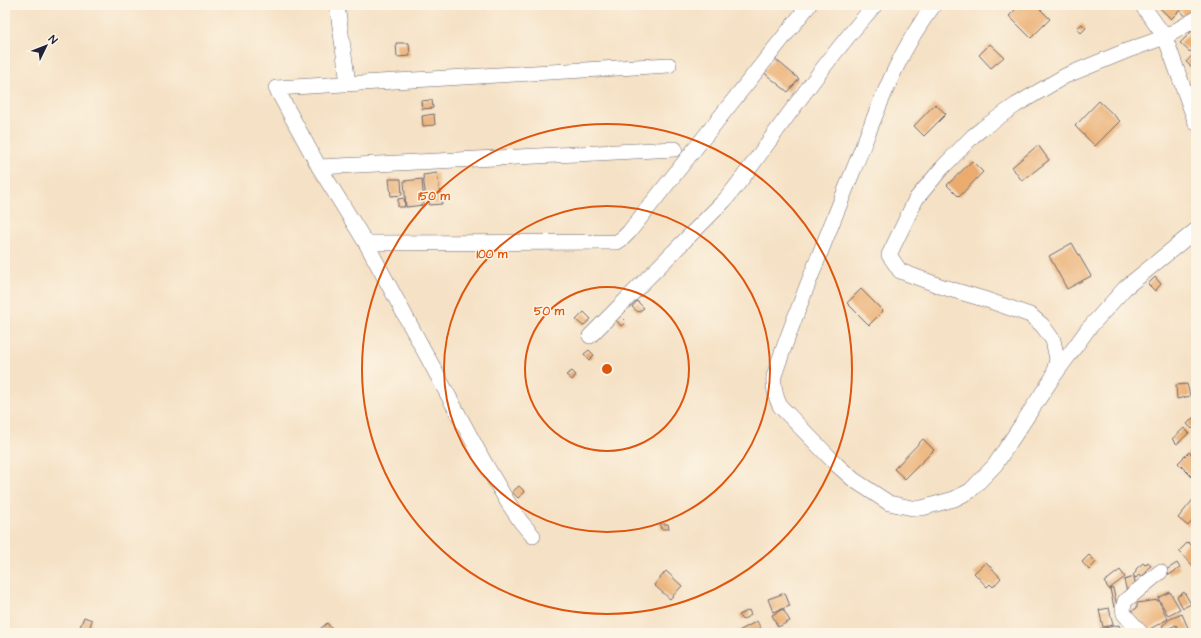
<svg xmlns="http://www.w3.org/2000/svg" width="1201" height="638" font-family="'Architects Daughter',sans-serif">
<rect width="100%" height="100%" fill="#fcf5e5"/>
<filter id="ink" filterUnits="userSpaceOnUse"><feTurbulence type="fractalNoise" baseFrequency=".025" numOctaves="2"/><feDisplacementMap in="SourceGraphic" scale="8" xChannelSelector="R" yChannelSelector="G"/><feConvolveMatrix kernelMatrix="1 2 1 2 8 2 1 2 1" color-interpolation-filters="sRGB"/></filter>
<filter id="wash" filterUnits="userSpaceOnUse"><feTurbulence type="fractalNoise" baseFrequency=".012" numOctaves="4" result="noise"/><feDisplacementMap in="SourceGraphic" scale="16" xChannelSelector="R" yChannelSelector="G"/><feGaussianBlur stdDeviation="0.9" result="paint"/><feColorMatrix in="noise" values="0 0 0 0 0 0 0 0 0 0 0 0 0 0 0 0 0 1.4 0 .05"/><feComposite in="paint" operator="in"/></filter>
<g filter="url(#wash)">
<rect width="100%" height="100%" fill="#f5e1c5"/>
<g id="blocks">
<g fill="#eaab6d">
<path d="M1020,5H1036L1050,19L1031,38L1009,16Z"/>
<path d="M1159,5H1191L1196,12L1188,19L1180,10L1171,19L1158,6Z"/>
<path d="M1082,24L1086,28L1081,33L1077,28Z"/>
<path d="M1196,27V46L1190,52L1180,43Z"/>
<path d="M396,43H409L410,56L397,57Z"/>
<path d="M990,44L1004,57L991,68L979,55Z"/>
<path d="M1196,51V71L1186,62Z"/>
<path d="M774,58L799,79L788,92L763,72Z"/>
<path d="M432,100L433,108L422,109L421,101Z"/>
<path d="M1099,101L1120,121L1095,146L1075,126Z"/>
<path d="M935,104L946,114L924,136L914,126Z"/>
<path d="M434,114L435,125L423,126L422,116Z"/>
<path d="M1038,145L1049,160L1022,181L1012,167Z"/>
<path d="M972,161L983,172L959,197L947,185Z"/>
<path d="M437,173L442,204L429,205L430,198L426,199L423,175Z"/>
<path d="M389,179H401L402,195L391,196Z"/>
<path d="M422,179L424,205L406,207L404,181Z"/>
<path d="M404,198L405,207H398V199Z"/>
<path d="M1072,243L1091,276L1067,289L1049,256Z"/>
<path d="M1155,277L1161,284L1155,291L1148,284Z"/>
<path d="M861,289L883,311L869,325L847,303Z"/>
<path d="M637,301L644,308L638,312L632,307Z"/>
<path d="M584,312L591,319L583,326L576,320Z"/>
<path d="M620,316L626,322L621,326L616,320Z"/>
<path d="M589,350L594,355L589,360L584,354Z"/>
<path d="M572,371L576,375L572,380L566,375Z"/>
<path d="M1187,384L1190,396L1177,399L1176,385Z"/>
<path d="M1196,415V425L1192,429L1187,424Z"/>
<path d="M1184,428L1189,433L1177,444L1172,439Z"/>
<path d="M923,439L934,450L905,479L894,469Z"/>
<path d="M1189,452L1196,459V473L1192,477L1178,463Z"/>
<path d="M519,486L525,492L518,498L512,492Z"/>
<path d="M1196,496V516L1188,526L1178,518Z"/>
<path d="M660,524H668L669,529H661Z"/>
<path d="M1188,542L1192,546L1196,542V565L1194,567L1179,551Z"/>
<path d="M1089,555L1096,562L1089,570L1082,562Z"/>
<path d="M986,562L1001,578L993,587L990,584L987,587L974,573Z"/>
<path d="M1148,562L1151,566L1147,569V572L1141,577L1139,575L1136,578L1133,575L1136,572V569L1143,563L1145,565Z"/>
<path d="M1177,563L1180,568L1169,575L1166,570Z"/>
<path d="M1120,570L1125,577L1109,589L1104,582Z"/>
<path d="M666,571L682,586L670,599L654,585Z"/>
<path d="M1134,577L1137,590L1127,592L1124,580Z"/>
<path d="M1113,588L1117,606L1114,607L1110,589Z"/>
<path d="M1170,592L1180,609L1168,615L1158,598Z"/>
<path d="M1184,592L1191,604L1183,608L1177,597Z"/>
<path d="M785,593L790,606L773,612L768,599Z"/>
<path d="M1158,600L1168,619L1148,630L1138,627L1130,612L1137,608V603Z"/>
<path d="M1109,608L1113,625L1103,627L1099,610Z"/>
<path d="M783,609L790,621L778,627L772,615Z"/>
<path d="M749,610L751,615L742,620L739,615Z"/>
<path d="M1182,614L1189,630L1180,633L1176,625L1165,630L1162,626L1170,619Z"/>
<path d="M84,617L92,620L89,630L80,627Z"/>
<path d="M757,621L761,629L754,633H740L739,631Z"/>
<path d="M327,623L335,633H321L319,630Z"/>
<path d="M1119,625L1121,633H1101L1100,629Z"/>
</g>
</g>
</g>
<g filter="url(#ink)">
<use href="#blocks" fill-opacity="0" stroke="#6c656b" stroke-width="1"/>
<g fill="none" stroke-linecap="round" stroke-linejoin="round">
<defs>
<g id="minor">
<path d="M337,5L348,83"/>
<path d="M934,5C897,51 875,117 853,171C826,239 797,307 774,376C773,388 775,396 780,406L837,465L854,480L889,503L912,508H922L954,499L970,491L995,465L1053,377L1088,329L1125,288L1196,230"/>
<path d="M1142,5L1165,37L1196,123"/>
<path d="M319,167L675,149"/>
<path d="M366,243L617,242L623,238L629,232L809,5"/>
<path d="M590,336L724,201C743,179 758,156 775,133C807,89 839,45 875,5"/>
<path d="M1054,373L1057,359L1053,340L1042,325L1030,315L987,300L943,287L900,271L889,255L916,199L942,168L973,136L983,128L1016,105L1065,76L1126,51L1165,37L1196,19"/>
<path d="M533,536L521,522L507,501L483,460L366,243L319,167L276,88L669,65"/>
<path d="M1141,633L1124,614L1123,608L1125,601L1160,572"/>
</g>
</defs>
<use href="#minor" stroke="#6c656b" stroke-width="16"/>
<use href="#minor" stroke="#fff" stroke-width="15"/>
</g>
</g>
<g fill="none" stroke="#de560e" stroke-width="2">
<circle cx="607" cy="369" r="82"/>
<circle cx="607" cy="369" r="163"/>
<circle cx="607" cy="369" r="245"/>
</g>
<circle cx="607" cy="369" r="6" fill="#de560e" stroke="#fcf5e5" stroke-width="2"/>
<g font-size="12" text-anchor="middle" font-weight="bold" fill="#de560e" stroke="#fcf5e5" stroke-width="3" stroke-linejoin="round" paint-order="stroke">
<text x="434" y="200">150 m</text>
<text x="492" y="258">100 m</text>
<text x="549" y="315">50 m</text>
</g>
<rect width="1201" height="638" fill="none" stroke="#fcf5e5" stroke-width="20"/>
<g transform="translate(46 46) rotate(47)" stroke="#fcf5e5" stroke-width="3" paint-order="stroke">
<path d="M0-3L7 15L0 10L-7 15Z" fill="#22223b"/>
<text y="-6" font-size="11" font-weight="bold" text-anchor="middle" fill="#22223b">N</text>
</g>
</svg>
